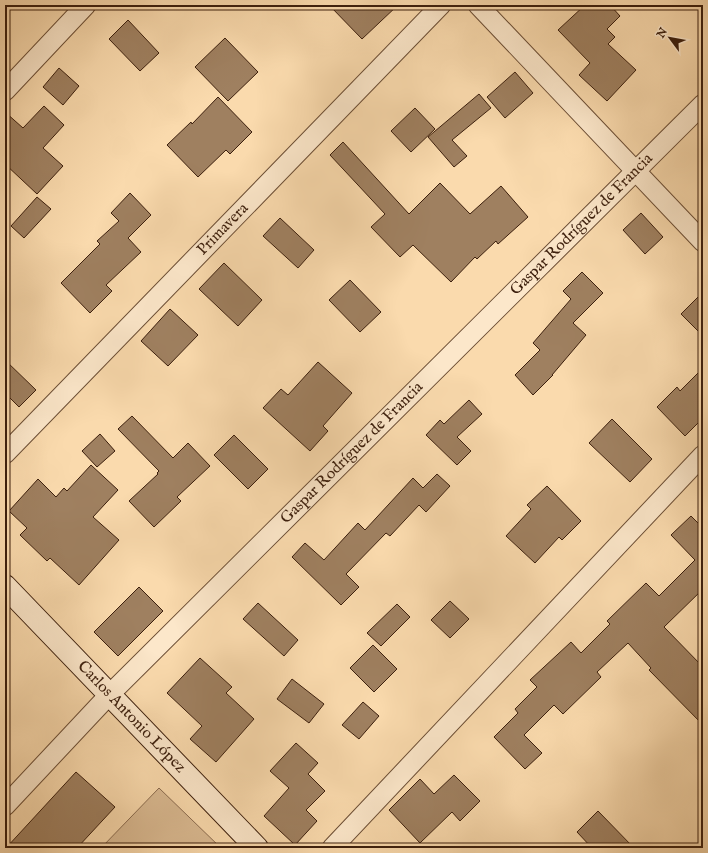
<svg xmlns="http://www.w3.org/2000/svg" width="708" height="853" font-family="'IM FELL English',serif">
<rect width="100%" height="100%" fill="#fadaad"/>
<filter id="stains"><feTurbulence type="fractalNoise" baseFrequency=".005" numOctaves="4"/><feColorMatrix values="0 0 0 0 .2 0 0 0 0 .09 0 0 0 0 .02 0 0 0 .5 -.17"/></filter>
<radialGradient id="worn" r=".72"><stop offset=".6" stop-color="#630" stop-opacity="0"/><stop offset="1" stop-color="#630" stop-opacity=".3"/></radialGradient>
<path fill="#daba92" stroke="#8b6c50" d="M159,788L221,848H101Z"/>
<g fill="#9f8060" stroke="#3c1f0d">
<path d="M329,5H398L362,39Z"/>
<path d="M585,5H610L620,16L607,29L615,37L608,44L636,70L607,101L579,75L590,63L558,30Z"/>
<path d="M128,20L159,53L140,71L109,39Z"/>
<path d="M225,38L258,72L228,101L195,67Z"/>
<path d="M59,68L79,86L63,105L43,87Z"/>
<path d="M515,72L533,93L505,118L487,97Z"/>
<path d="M479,94L491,108L452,140L467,156L454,167L428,137Z"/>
<path d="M218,97L252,132L230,154L226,150L198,177L167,145L191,122L192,124Z"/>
<path d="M44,106L64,125L43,148L63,166L37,194L5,164V112L23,128Z"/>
<path d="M415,108L435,129L411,152L391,131Z"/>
<path d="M343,142L409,214L440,183L470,214L501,186L528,217L498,244L496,241L477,259L475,257L451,282L413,245L400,257L371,227L385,214L330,155Z"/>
<path d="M130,193L151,215L128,238L141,252L106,285L112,291L90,313L61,283L100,244L97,241L119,221L111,213Z"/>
<path d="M37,197L51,209L24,238L11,226Z"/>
<path d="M641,213L663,237L645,254L623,230Z"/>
<path d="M280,218L314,250L298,268L263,236Z"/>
<path d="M224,263L262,300L238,326L199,289Z"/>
<path d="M582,272L603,293L573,323L586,335L552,375H553L533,395L515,375L540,350L533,343L571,299L563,291Z"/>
<path d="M350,280L381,312L360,332L329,300Z"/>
<path d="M703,292V336L681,314Z"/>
<path d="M170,309L198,335L168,366L141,341Z"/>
<path d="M5,360L36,390L19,407L5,393Z"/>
<path d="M318,362L352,393L323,426L328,431L310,451L263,408L281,389L288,395Z"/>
<path d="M703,368V418L685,436L657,407L677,387L680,391Z"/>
<path d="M469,400L482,414L457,437L471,451L457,465L426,435L440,420L444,424Z"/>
<path d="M132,416L173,458L188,443L210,466L177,497L181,501L154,527L129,501L158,474L157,473L159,471L118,429Z"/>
<path d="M612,419L652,459L630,482L589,443Z"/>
<path d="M100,434L115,451L97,467L82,451Z"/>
<path d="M234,435L268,469L248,489L214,455Z"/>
<path d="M91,465L118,490L93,517L119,540L79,585L50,558L47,561L20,535L27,528L9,511L38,479L56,497L64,488L67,491Z"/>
<path d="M437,474L450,486L426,512L419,505L390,536L386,533L346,574L359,587L341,605L292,557L305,543L324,560L358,523L365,530L413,478L423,488Z"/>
<path d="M547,486L581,521L562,540L559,537L535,563L506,536L531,509L527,505Z"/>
<path d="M691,516L703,528V589L664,627L703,667V725L649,670L651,668L628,643L597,672L601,677L563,714L554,705L524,735L542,753L525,769L494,737L518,713L515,709L537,687L530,680L571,642L581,653L610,624L607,621L646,583L659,596L695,560L671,535Z"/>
<path d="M139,587L163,611L118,656L94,632Z"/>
<path d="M450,601L469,619L450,638L431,620Z"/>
<path d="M258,603L298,640L284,656L243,619Z"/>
<path d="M397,604L410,617L381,646L367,633Z"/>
<path d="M373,645L397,669L374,692L350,668Z"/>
<path d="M200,658L232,687L226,693L254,719L216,762L190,739L202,726L167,693Z"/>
<path d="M292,679L324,704L309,723L277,699Z"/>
<path d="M363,702L379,716L359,739L342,725Z"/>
<path d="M296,743L318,763L308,774L325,791L306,810L317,821L295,845L264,816L289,788L270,771Z"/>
<path d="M76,772L115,807L77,848H6Z"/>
<path d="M454,775L480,801L460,821L452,812L420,843L389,810L420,779L434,794Z"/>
<path d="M598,811L634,848H592L577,832Z"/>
</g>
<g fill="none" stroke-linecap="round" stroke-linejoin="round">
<defs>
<g id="street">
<path d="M478,5L703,242"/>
<path d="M5,91L86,5"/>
<path id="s1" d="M5,454L441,5"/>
<path id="s2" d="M5,806L110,694L703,104"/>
<path d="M332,848L703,455"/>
</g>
<g id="secondary">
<path id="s3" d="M5,586L257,848"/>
</g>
</defs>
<use href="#street" stroke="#6c4e35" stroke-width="21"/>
<use href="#secondary" stroke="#3c1f0d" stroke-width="24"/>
<use href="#street" stroke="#fce7ca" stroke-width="19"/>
<use href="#secondary" stroke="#fce7ca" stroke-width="22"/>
</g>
<g text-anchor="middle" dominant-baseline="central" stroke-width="3.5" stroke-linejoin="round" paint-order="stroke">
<g font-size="16" fill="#3c1f0d" stroke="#fce7ca">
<text stroke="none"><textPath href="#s2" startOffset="819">Gaspar Rodríguez de Francia</textPath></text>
<text stroke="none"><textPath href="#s1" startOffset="313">Primavera</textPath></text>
<text stroke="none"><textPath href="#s2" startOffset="495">Gaspar Rodríguez de Francia</textPath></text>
<text stroke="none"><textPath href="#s3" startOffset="182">Carlos Antonio López</textPath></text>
</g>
</g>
<rect width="708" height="853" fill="none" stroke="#fadaad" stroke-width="20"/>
<rect x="6" y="6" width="696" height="841" fill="none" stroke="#3c1f0d" stroke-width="2"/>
<rect x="10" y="10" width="688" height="833" fill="none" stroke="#3c1f0d"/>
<g transform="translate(670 38) rotate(302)" stroke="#fce7ca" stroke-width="3" paint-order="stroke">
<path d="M0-3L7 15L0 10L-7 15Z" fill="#3c1f0d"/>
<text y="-6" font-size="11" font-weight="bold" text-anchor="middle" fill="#3c1f0d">N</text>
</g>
<rect width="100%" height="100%" filter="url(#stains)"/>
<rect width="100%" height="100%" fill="url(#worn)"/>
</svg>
